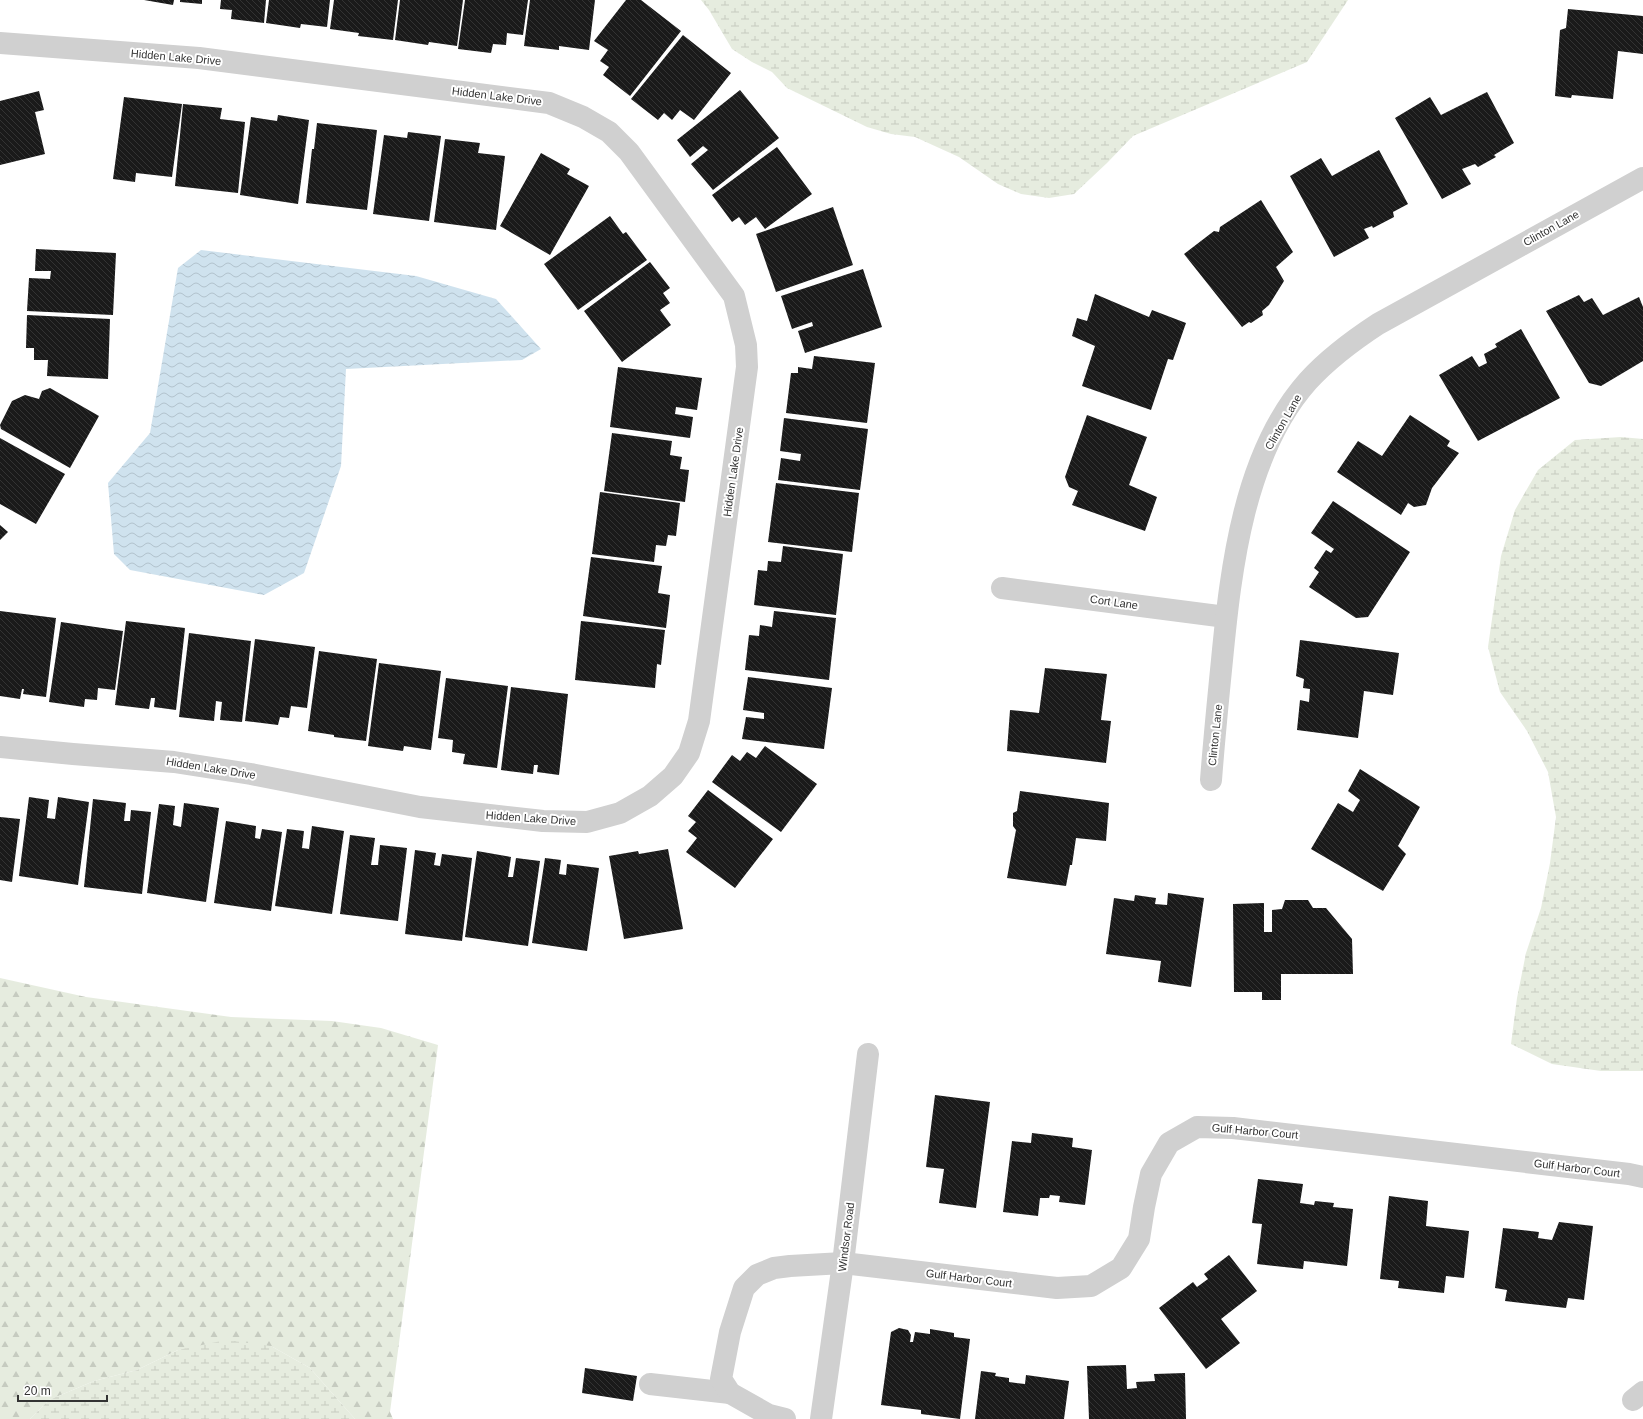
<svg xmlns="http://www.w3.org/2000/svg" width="1643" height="1419" font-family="Helvetica,sans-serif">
<defs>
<pattern id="forest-firs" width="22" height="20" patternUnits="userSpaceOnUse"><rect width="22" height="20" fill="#e6ecdf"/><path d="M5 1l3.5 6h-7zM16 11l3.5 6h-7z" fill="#c6cbc0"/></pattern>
<pattern id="wetland-marsh" width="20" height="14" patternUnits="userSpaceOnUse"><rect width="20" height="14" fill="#e6ecdf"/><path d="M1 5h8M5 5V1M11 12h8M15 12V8" fill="none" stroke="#c6cbc0"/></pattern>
<pattern id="water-waves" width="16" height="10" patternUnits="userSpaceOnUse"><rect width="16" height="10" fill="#cfe2ee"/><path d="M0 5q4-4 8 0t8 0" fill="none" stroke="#b2c2cd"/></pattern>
<pattern id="building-back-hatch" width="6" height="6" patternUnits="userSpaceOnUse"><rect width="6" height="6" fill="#1a1a1a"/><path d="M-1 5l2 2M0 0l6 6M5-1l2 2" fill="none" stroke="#333"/></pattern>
</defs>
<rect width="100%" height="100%" fill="#fff"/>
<path fill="url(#forest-firs)" d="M0,978L86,997L231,1017L332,1021L381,1028L438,1045L390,1412L393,1419H355L310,1368L271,1346L178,1350L137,1370L94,1381L49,1400L30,1419H0Z"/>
<g fill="url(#wetland-marsh)">
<path d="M701,0H1348L1307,62L1133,136L1107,163L1074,194L1049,198L1021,194L998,184L959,157L915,137L891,134L867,127L787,88L772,72L752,62L732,49L709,10Z"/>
<path d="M1621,437L1643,439V1071H1601L1552,1064L1511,1044L1517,998L1526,953L1541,908L1550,863L1556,817L1548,772L1527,731L1500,692L1488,647L1501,556L1515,510L1538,470L1575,440Z"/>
<path d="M226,1340L271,1346L310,1368L355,1419H30L49,1400L94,1381L137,1370L178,1350Z"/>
</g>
<path fill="url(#water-waves)" d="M201,250L416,276L496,299L541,349L522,360L346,369L341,466L304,573L264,595L130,570L114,554L108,483L150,433L178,268Z"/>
<g fill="url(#building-back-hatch)">
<path d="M144,0H174L173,5Z"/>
<path d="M180,0H202V4L180,2Z"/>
<path d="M221,0H266L264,23L231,19L232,10L220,9Z"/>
<path d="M269,0H330L327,27L301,24L300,28L266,23Z"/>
<path d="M334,0H398L393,40L358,36L359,33L330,29Z"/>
<path d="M400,0H463L457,46L429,42L428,45L395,40Z"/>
<path d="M465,0H528L523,35L507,33L506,45L493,44L491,53L458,49Z"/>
<path d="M530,0H595L589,50L559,46V50L524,46Z"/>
<path d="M626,0H641L681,31L630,96L603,75L609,67L600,61L608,50L594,41Z"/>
<path d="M1568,9L1643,16V54L1618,51L1613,99L1572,95L1571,98L1555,96L1560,30L1566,28Z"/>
<path d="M683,35L731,73L694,120L680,110L672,120L664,113L658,120L631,99Z"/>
<path d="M740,90L779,138L713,190L691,164L708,150L703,146L690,157L677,140Z"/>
<path d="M39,91L44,110L35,112L45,154L0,165V101Z"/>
<path d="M1487,92L1514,143L1494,155L1496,157L1478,167L1475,164L1462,169L1471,184L1442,199L1395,118L1430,97L1441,115Z"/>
<path d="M124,97L182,104L172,177L136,173L135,182L113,179Z"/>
<path d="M183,104L222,108L220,119L245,122L238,193L175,186Z"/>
<path d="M278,115L309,120L298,204L240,195L251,117L277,121Z"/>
<path d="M317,123L377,130L367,210L306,203L312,149H314Z"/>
<path d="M408,132L441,136L429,221L373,214L384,135L407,138Z"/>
<path d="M445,139L480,143L478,153L505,156L496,230L434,222Z"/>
<path d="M777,147L812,194L765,229L756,217L745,225L739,217L732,222L712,195Z"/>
<path d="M1379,150L1408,204L1393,212L1394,217L1373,228L1372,226L1364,229L1369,238L1334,257L1290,176L1321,158L1332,176Z"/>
<path d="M541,153L570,169L567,174L589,186L550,255L500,226Z"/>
<path d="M1261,200L1293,252L1276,267L1284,281L1269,305L1262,311L1263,315L1251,323L1249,322L1242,327L1184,254L1214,231L1219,232L1220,227Z"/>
<path d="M833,207L853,265L776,292L756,234Z"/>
<path d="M610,216L623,234L626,232L647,260L578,310L544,264Z"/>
<path d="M36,249L116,253L113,315L27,311L29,278L50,279L51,271H35Z"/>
<path d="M650,262L670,288L663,293L670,303L660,310L671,325L622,362L584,311Z"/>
<path d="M863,269L882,327L805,353L798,331L813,326L812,322L792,329L781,296Z"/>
<path d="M1095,294L1149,317L1152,310L1186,323L1173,360L1168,359L1151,410L1082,386L1095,346L1072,336L1077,318L1087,321Z"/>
<path d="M1579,295L1584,302L1592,298L1603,315L1639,297L1643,307V361L1601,386L1589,383L1546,311Z"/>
<path d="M27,315L110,319L108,379L47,376L48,360H34V348H26Z"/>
<path d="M1521,329L1560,398L1478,441L1439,375L1472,356L1479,367L1487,363L1484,354L1497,347L1495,344Z"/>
<path d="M814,356L875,363L867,423L786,413L791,373H798V367L812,369Z"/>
<path d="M618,367L702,378L697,410L676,407L675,414L693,417L690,438L610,427Z"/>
<path d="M50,388L99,416L70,468L1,429L0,425L12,401L25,395L39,399L42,391Z"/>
<path d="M1087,415L1147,437L1129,485L1157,497L1145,531L1072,505L1078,491L1069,487L1065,477Z"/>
<path d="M1410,415L1450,441L1447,446L1459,453L1432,488L1426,505L1414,507L1408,503L1401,515L1337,472L1358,441L1382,456Z"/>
<path d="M784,418L868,429L860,490L778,480L781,458L800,461L801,454L780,451Z"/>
<path d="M612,433L672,441L670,455L682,457L680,469L689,470L685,502L604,491Z"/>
<path d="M0,438L65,474L36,524L0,504Z"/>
<path d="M776,483L859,493L852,552L768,542Z"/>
<path d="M600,492L680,503L676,536L668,535L666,546L656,545L654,562L592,554Z"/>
<path d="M1333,501L1410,552L1368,617L1356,618L1309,587L1319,572L1314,568L1326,550L1331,553L1334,549L1311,533Z"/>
<path d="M0,525L8,532L0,540Z"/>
<path d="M783,546L843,554L836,615L754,605L758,570L767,571L768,561L781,562Z"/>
<path d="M591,557L662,566L658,593L670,595L666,628L583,616Z"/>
<path d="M0,611L56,618L46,697L23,694L24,689H22L20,699L0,696Z"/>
<path d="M774,611L836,618L829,680L745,670L749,635L759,636L760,625L772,627Z"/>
<path d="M126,621L185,628L176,710L154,707L155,698H151L149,709L115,705Z"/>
<path d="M581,621L665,630L661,665L657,664L655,688L575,680Z"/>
<path d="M61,622L123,631L115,690L98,688L97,700L85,699L84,707L49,702Z"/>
<path d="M189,633L251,641L242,722L220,720L222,702L216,701L214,721L179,717Z"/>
<path d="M255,639L315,647L307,708L291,706L289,718L280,717L278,725L245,721Z"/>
<path d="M1300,640L1399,653L1393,695L1364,691L1358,738L1297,730L1300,700L1309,702L1310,689L1303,688L1304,679L1296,676Z"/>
<path d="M319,651L377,659L366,741L334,737V735L308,731Z"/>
<path d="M379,663L441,671L431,750L404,746L403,751L368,746Z"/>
<path d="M1045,668L1107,674L1101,720L1111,721L1106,763L1007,751L1010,710L1039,713Z"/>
<path d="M748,677L832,688L824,749L742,739L746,717L764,719V713L743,710Z"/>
<path d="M446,678L508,686L497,768L463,764L465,754L452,752L453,740L438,738Z"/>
<path d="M511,687L568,694L559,775L537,772L538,765H534L533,774L501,770Z"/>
<path d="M765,746L817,784L781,832L712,782L732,755L740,761L747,752L756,758Z"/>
<path d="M1360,769L1420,807L1398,846L1406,854L1383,891L1311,849L1338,803L1353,812L1360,800L1348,791Z"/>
<path d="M708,790L773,839L735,888L686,852L697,838L688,831L696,822L688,816Z"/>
<path d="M1020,791L1109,803L1106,841L1076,838L1072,865H1070L1066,886L1007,878L1016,830L1013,826V813L1017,811Z"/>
<path d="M29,797L49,800L47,818L55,819L58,797L89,802L78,885L19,876Z"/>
<path d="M93,799L126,803L124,821H130L131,810L151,812L142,894L84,887Z"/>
<path d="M184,803L219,808L206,902L147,893L159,804L175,806L173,825L181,827Z"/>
<path d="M0,817L20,819L12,882L0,880Z"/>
<path d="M226,821L256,826L255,838L260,839L262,829L282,832L271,911L214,903Z"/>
<path d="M312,826L344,831L332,914L275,906L287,829L304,831L302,848L309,849Z"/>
<path d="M350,835L375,838L371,865H378L380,845L407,848L398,921L340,914Z"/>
<path d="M668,849L683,929L624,939L609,856L638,851L639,854Z"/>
<path d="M415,850L436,853L434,865L440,866L442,854L472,858L462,941L405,934Z"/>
<path d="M477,851L511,857L508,877H513L516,858L540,861L528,946L465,937Z"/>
<path d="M545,858L561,860L559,874L566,875L567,864L599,868L587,951L532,943Z"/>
<path d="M1168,893L1204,898L1191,987L1158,982L1161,961L1106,954L1114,898L1134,901L1135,895L1156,898L1155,904L1167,905Z"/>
<path d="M1285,900H1308L1313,908H1326L1352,939L1353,974H1281V1000H1262V992H1234L1233,904L1264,903V932H1272V910L1282,909Z"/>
<path d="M935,1095L990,1102L976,1208L939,1203L944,1169L926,1167Z"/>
<path d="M1032,1133L1073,1138L1072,1147L1092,1150L1085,1205L1059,1202L1060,1196L1050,1195L1049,1198H1040L1038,1216L1003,1212L1012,1141L1031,1143Z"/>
<path d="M1258,1179L1303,1184L1300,1203L1314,1205L1315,1201L1334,1203L1333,1207L1353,1209L1347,1266L1304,1261L1303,1269L1257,1264L1262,1224L1252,1223Z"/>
<path d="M1389,1196L1428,1201L1426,1226L1469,1231L1464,1278L1446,1276L1444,1293L1398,1288L1399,1281L1380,1279Z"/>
<path d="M1559,1222L1593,1226L1584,1300L1568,1298L1566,1308L1505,1301L1507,1290L1495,1288L1503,1228L1539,1232L1538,1238L1552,1240Z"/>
<path d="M1229,1255L1257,1291L1221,1319L1240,1343L1206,1369L1159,1308L1193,1282L1197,1287L1208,1279L1204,1274Z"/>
<path d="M899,1328L908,1330L911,1335L910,1342H913L915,1332L930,1334V1329L954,1333V1337L970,1339L960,1419L921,1414V1410L881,1405L891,1332Z"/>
<path d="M1126,1365L1127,1389L1137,1388L1136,1382L1155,1381L1154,1374L1185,1373L1186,1419H1089L1087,1366Z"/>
<path d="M585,1368L637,1376L633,1401L582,1393Z"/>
<path d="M981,1371L996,1373L995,1376L1009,1378V1382L1025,1384L1026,1375L1069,1381L1064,1419H975Z"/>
</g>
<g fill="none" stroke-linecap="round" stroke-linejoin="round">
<g stroke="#d0d0d0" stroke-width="22">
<path d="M0,43L199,58L549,103L583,117L609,132L629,152L734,296L746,345L747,367L699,721L689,753L673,776L650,796L620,813L587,822L543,821L420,807L251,774L174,762L73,754L0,747"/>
<path d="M1002,588L1226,617"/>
<path d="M1211,780C1214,740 1218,700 1222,660C1231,567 1244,453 1308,381C1329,358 1352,341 1378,324L1643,178"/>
<path d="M650,1384L730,1393"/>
<path d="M1633,1400L1643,1392"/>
<path d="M785,1419L769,1415L730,1393L721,1379L730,1332L744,1288L757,1275L774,1268L790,1266L843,1263L1057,1288L1091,1286L1121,1268L1139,1239L1144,1207L1151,1174L1169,1143L1197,1127L1233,1128L1629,1174L1643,1177"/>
<path d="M821,1419L843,1263L868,1054"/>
</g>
</g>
<g text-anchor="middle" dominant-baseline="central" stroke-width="4" stroke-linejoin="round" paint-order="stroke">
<g font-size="11" fill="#333" stroke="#fff">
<text transform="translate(176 57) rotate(5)">Hidden Lake Drive</text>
<text transform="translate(497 96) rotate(7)">Hidden Lake Drive</text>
<text transform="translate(1551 228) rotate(-29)">Clinton Lane</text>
<text transform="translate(1283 422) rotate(-60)">Clinton Lane</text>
<text transform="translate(733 472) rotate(-82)">Hidden Lake Drive</text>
<text transform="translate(1114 602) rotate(8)">Cort Lane</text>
<text transform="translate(1215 735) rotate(-84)">Clinton Lane</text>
<text transform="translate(211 768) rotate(9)">Hidden Lake Drive</text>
<text transform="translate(531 818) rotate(4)">Hidden Lake Drive</text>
<text transform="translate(1255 1131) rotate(5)">Gulf Harbor Court</text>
<text transform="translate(1577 1168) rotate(7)">Gulf Harbor Court</text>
<text transform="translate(846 1237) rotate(-83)">Windsor Road</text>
<text transform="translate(969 1278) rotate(7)">Gulf Harbor Court</text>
</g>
</g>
<path d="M18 1395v6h89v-6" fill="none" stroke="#333333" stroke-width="2"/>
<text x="24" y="1395" font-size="12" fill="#333333" stroke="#ffffff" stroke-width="3" paint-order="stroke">20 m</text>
</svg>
